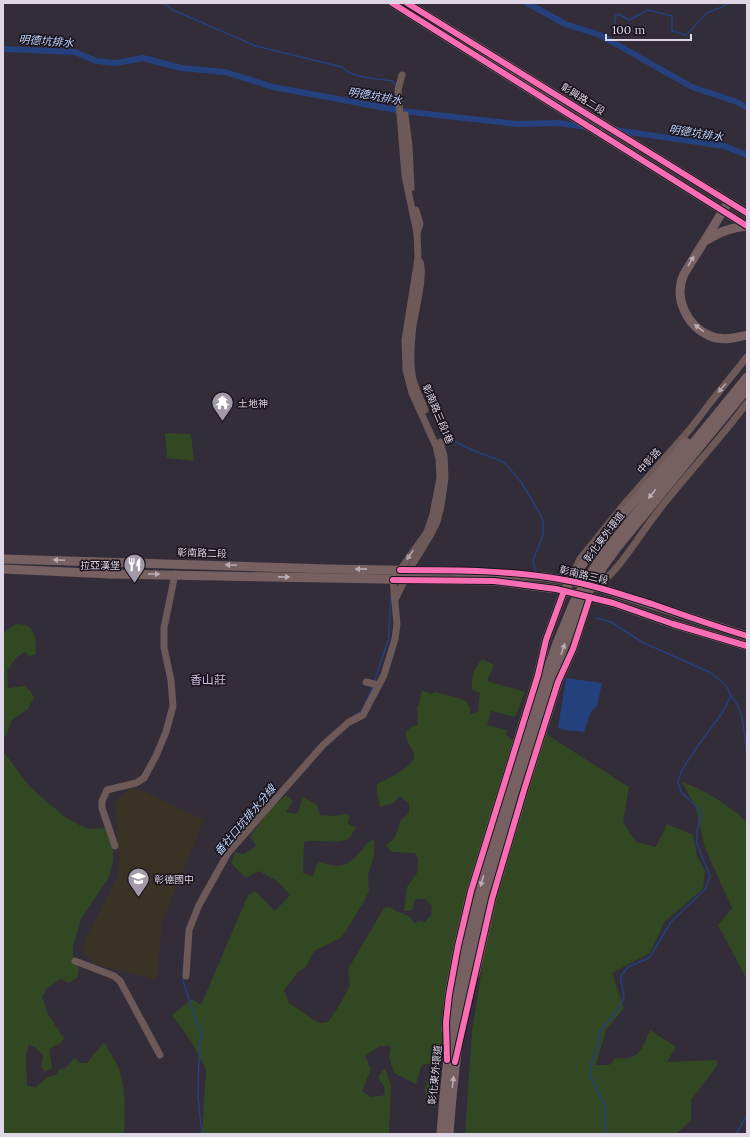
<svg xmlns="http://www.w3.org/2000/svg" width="750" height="1137" font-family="Lora,'Noto Sans TC',serif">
<rect width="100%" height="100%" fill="#332c39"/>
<path fill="#3b3226" d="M130,788L145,792L204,820L162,922L157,980L94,964L82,950L86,938L118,876L119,859L115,802Z"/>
<g fill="#314823">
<path d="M165,433L191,434L194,461L167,458Z"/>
<path d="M16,624C36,623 36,639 36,654L30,656L24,652L16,658L7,671L8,688L25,686L30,691L34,697L28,709L12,720L6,736L3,737V633Z"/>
<path d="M482,659L494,665L487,681L525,692L515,717L491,711L487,725L507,730L506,735L513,740L486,828L444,1033L435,1107L428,1105L425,1089L432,1063L422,1065L416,1084L394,1073L389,1057L391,1046H380L365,1056L371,1069L362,1091L371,1097L385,1095L384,1086L378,1078L384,1068L387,1074L391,1086L389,1134H202L206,1069L190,1040L172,1015L192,999L201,1005L248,895L255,891L275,911L290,895L276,880L259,871L246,878L231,863L235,852L244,854L256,846L250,836L272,807L286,795L293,801L286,812L297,814L303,797L317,805L320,815L331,816L347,814L350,816L348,823L350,825L356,827C354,830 352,836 349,838C338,846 317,838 304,842L303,873L313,876L317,864L320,862C338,868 347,868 360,852C365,846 365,843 374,839V856L368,875L369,891L363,903L342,937L314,951L306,967L297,973L284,990L289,1003L314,1020L321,1023L328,1022L339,1006L350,985L348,969L384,908L390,907L396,911L409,916L415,923L418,921L425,922L431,915L432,906L425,899H415L413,909L410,911H404L407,887L417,873L418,859L415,853L392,852L386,845L395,838L401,820L409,813V803L400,797L393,803L380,807L377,794V784C385,780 415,766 414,756C413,746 405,744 406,732L411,727L418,725L417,706L419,705L422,690L431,694L436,692L465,700L470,707V714L478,712L480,693L472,690C471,679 474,668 482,659Z"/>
<path d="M546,734L629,787L623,822L636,842L656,847L667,824L693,835L697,856L705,870L703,889L665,921L650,953L612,973L624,1008L606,1030L596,1065H609L616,1058C640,1061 642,1049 650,1030L676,1047L667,1062L717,1060V1066L691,1100V1120L676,1134H465L472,1030L488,931L529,776Z"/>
<path d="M3,751L30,787L66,818L87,829L104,828L109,832L113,837V861L109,877L81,919L73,947V959L79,969L77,978L69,983L61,979L47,988L42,997L49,1016L64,1038L61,1043L49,1049L52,1068L45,1072L41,1067L43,1056L35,1047L29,1045L26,1055L27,1086L36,1087L48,1077L57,1074L58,1070L65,1068L75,1058L80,1063H87L104,1042C109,1051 115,1060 119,1069C126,1089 125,1113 124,1134H3Z"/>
<path d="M682,782C706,790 728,805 747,822V975L745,976L718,925L732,908L705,848L695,806Z"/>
</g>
<path fill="#24407d" d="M566,678L602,683L597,706L591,712L584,732L565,730L558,728Z"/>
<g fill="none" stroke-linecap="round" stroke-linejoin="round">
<g stroke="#24407d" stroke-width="1.5">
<path d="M163,3L173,10L256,46L342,67C354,79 375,78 392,81L396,86"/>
<path d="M615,32V16L619,14L629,20L648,10L672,16V31L686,35L707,13L722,7L729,3"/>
<path d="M442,442H456L472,450L504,462L521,482L539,512L543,521V535L533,560L535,570"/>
<path d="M596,618L611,622L642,642L709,672L726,685L731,696L722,713L697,747L682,770L678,781L681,792L702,812L697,831V844L710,876L706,888L671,922L649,958L628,967L621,976V982L624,995L623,1000L614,1015L599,1032L598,1044L592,1062L590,1075L605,1106V1134"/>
<path d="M374,682L389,638V625L391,596"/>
<path d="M731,696C745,708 744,738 747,755"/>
<path d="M365,704L373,686"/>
<path d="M355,715L362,711"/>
<path d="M183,978V981L201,1034L199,1055L198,1097L202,1134"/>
<path d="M736,1134L747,1115"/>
</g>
<g stroke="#24407d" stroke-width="6">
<path d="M527,3L565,24L600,35L692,87L737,102L747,108"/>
<path d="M3,49L75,52L96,61L116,63L143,58L181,68L225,72L273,87L402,111L517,124L558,123L586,127"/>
<path d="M615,130L724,146L747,155"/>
</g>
<g stroke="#6c5958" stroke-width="7">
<path d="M405,115L409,146L411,188"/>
<path d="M416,210L420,224L417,233"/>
<path d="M420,262C425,275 415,311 413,326C411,343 409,363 413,379C416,390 421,400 425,410"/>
<path d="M574,572L580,559L626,502L691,428L710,403L747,357"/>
<path d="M596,587C620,570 638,537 656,514C685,476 718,442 747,403"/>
<path d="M396,598L409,570L430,536L437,522L441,506L445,478L444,456L440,442"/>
<path d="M366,682L378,685"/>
<path d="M115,846L102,808V801L107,790L136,783L144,778L156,756L166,732L173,706L171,680L164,648V628L175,574"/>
<path d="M75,961L114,976L120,981L160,1055"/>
<path d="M186,976L189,930L199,905L228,853L323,745L349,722L363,715L384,675L395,639L397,624L393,580L427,532L433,514L440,478L439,459L436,446L412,393L406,370L405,340L418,258L417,233L405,176L398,90L402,75"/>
</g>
<g stroke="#776062" stroke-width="9">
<path d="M392,3L747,226"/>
<path d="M407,3L747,213"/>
<path d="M726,206L684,274C673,298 687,326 710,336C722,341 735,338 747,335"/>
<path d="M707,240C721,231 731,228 747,226"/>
<path d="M3,559L329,569L446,571L494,573L545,577L570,581L600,588L747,636"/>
<path d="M3,569L110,574L494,581L556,589L613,603L673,624L747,646"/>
<path d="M475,975L492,899L524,790L558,682L573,649L587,605"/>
<path d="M446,1030L449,995L458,946L471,891L538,675L546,640L564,591L589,555L602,538L686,442"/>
<path d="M441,1134C446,1062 455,990 472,920L523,742L557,643L574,602L597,563L610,545L747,377"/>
<path d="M449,1134C454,1063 464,991 480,922L530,744L564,646L581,605L603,567L616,549L747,389"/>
</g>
<defs>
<g id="cycleway">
<path d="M392,3L747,226"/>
<path d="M407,3L747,213"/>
<path d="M400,570C456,570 514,570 570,581C598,586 625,596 652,604C683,615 715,626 747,636"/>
<path d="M393,580L494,581L556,589L613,603L673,624L747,646"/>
<path d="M447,1060L446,1022L449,995L458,946L471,891L538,675L546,640L564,591"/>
<path d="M455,1062L492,899L524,790L558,682L573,649L590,597"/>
</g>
</defs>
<use href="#cycleway" stroke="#18131d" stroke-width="8"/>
<use href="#cycleway" stroke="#f96db3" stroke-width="6"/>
</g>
<defs><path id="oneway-solid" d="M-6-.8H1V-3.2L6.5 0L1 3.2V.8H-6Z"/></defs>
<g fill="#baadb7">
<use href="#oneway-solid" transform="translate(691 261) rotate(-58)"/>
<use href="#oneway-solid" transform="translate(699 328) rotate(-143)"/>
<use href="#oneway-solid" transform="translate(652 494) rotate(129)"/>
<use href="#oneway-solid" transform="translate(59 560) rotate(-178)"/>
<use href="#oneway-solid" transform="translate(231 565) rotate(-178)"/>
<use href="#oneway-solid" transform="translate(361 569) rotate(-179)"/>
<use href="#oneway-solid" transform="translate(154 574)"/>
<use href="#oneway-solid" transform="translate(284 577) rotate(1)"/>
<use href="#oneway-solid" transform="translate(563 649) rotate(-71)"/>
<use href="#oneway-solid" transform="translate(482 881) rotate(106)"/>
<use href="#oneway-solid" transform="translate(453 1082) rotate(-83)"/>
</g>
<g fill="#b0a4ad">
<use href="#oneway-solid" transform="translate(722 388) rotate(130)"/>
<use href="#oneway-solid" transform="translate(410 555) rotate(125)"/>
</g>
<defs>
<symbol id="temple-pin" viewBox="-11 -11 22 30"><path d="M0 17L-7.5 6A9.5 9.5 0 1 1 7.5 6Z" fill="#a29aa9" stroke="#18131d"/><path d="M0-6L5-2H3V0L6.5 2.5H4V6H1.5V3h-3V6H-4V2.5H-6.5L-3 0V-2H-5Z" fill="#fff"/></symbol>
<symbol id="restaurant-pin" viewBox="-11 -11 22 30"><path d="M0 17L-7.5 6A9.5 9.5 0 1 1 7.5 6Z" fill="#a29aa9" stroke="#18131d"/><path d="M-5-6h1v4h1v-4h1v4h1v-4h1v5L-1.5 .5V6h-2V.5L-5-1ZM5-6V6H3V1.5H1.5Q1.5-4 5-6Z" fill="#fff"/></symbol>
<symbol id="school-pin" viewBox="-11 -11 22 30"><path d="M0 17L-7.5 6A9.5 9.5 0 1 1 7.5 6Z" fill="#a29aa9" stroke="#18131d"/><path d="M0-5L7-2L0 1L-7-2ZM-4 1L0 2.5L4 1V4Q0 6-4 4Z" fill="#fff"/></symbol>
</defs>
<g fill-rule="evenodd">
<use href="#temple-pin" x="210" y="390" width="25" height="34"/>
<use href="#restaurant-pin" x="122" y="552" width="25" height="34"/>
<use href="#school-pin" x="126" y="866" width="25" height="34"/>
</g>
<g text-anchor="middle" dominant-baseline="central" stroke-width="3" stroke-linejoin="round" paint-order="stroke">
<g font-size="10" fill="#ded6e5" stroke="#18131d">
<text transform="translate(583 99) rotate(32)">彰興路二段</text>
<text transform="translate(438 414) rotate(67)">彰南路三段1巷</text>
<text transform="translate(649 461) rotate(-49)">中彰路</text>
<text transform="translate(604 537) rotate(-53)">彰化東外環道</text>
<text transform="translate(202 553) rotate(2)">彰南路二段</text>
<text transform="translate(584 575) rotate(13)">彰南路三段</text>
<text transform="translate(435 1075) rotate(-84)">彰化東外環道</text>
</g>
<g font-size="10" fill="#ded6e5" stroke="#18131d" text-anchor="start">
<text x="238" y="403">土地神</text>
<text x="120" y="565" text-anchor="end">拉亞漢堡</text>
<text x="154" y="879">彰德國中</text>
</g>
<g font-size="11" font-style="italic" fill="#c0d5fc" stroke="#18131d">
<text transform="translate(46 41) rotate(4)">明德坑排水</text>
<text transform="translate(375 96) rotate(10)">明德坑排水</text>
<text transform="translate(696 133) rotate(9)">明德坑排水</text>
<text transform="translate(245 820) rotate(-50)">番社口坑排水分線</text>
</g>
<g font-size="12" fill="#cfc0dd" stroke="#18131d">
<text x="208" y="679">香山莊</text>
</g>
</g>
<rect width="750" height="1137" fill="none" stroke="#ded6e5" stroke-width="8"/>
<path d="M606 34v6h85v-6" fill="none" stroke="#ded6e5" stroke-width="2"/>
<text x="612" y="34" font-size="12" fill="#ded6e5" stroke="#18131d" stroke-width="3" paint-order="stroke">100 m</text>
</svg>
